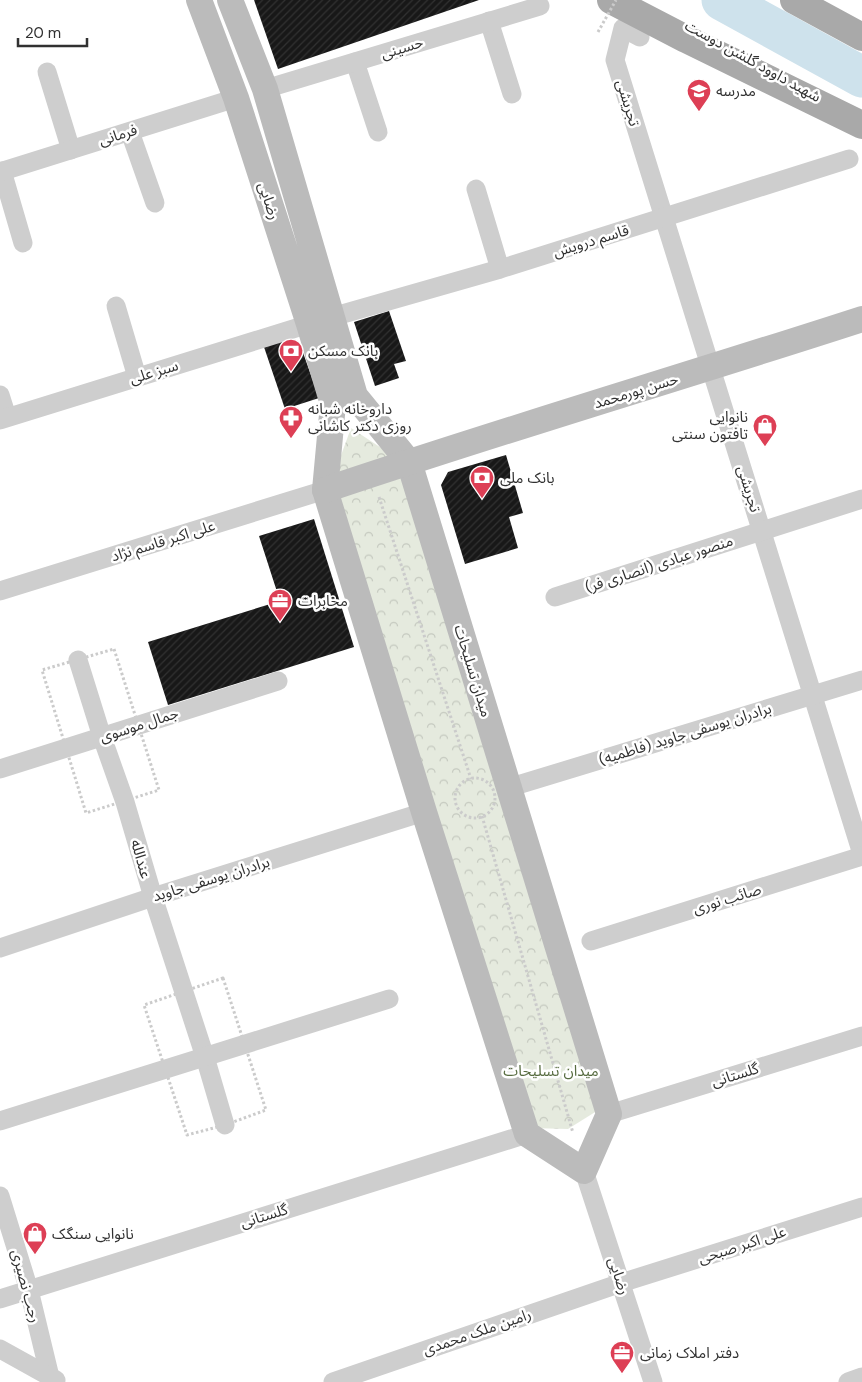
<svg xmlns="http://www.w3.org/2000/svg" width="862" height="1382" font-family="'DM Sans','Noto Sans Arabic',sans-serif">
<defs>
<pattern id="forest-crowns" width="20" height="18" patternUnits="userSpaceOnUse" patternTransform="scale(1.25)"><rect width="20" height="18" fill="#e5eade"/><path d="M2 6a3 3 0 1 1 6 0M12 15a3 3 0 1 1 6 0" fill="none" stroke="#c5c9bf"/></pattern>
<pattern id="building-hatch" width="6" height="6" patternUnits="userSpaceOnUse" patternTransform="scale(1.25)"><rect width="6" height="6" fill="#181818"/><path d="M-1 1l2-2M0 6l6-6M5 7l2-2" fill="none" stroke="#313131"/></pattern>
</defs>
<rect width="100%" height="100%" fill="#fff"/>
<path fill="url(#forest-crowns)" d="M351,428L398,459L600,1109L568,1129L530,1128L332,480Z"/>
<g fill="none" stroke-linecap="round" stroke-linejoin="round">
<path stroke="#cee2ec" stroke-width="41" d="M722,0L862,77"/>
</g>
<g fill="url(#building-hatch)">
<path d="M254,0H479L278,69Z"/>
<path d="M389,311L406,361L394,364L399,378L375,386L354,322Z"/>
<path d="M290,337L300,344L319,398L285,409L264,347Z"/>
<path d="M506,455L523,513L509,517L518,548L465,564L441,485L448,472Z"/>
<path d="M314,519L354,647L168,705L148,642L280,601L259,536Z"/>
</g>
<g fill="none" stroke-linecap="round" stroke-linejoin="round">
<g stroke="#cbcbcb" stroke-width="3" stroke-dasharray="2.5 2.5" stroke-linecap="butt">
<path d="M379,497L471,779"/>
<path d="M114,649L159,790L86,813L42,670Z"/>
<circle cx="475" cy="798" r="20"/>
<path d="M482,816L573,1133"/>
<path d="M223,978L266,1110L225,1125L187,1135L144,1005Z"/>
</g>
<g stroke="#cecece" stroke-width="19">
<path d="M489,21L512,94"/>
<path d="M640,37L623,28L615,60L862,854"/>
<path d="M355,62L378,132"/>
<path d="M47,72L71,150"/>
<path d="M265,89L540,6"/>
<path d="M130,132L155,203"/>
<path d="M2,171L23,243"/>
<path d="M0,172L236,98"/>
<path d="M476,189L500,269"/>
<path d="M116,306L137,377"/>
<path d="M332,317L500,269L849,159"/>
<path d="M0,395L7,417"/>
<path d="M0,420L309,324"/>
<path d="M0,591L325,490"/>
<path d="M555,597L862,499"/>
<path d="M78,660L102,737L125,802L153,897L205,1057L225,1125"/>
<path d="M0,769L278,681"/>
<path d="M508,788L862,680"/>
<path d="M591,941L862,856"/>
<path d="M0,948L153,897L424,812"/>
<path d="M609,1114L862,1036"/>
<path d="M0,1121L389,999"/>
<path d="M584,1171L653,1382"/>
<path d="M0,1196L29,1290L50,1377"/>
<path d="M0,1299L527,1134"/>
<path d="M0,1349L56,1380"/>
<path d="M333,1382L621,1283L862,1207"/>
<path d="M848,1382L862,1377"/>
</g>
<g stroke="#bbb" stroke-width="26">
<path d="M199,0L236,98L309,324L333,404L325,490L424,812L527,1134L584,1171L609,1114L409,462L355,396L265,89L230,0"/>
<path d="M325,490C503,430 683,377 862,319"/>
</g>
<g stroke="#a9a9a9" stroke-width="28">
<path d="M611,0L686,39L862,125"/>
<path d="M794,0L862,37"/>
</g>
<path stroke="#cbcbcb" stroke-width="3" stroke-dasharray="2.5 2.5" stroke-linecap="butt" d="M598,32L616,0"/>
</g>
<defs>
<symbol id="school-pin" viewBox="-11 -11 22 30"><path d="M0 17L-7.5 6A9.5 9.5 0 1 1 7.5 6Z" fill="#dd3f55" stroke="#fff"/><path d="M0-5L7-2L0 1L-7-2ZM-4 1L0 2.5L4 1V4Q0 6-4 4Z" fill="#fff"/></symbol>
<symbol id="bank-pin" viewBox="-11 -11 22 30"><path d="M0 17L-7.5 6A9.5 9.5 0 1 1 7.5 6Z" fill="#dd3f55" stroke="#fff"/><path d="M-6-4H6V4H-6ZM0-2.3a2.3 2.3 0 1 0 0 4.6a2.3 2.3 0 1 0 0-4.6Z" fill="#fff"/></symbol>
<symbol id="pharmacy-pin" viewBox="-11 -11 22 30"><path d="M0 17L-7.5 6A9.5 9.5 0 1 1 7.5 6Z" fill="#dd3f55" stroke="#fff"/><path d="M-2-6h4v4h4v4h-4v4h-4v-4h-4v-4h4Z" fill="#fff"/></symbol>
<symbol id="shop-pin" viewBox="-11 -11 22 30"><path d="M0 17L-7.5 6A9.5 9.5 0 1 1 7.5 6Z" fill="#dd3f55" stroke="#fff"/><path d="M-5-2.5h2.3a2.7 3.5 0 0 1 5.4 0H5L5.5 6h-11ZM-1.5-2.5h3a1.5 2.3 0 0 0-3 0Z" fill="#fff"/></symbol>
<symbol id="office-pin" viewBox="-11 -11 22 30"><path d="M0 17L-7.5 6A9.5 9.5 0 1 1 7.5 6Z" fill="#dd3f55" stroke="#fff"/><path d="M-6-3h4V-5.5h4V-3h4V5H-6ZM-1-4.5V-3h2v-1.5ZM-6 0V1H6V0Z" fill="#fff"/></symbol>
</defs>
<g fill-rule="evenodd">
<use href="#school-pin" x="685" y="77" width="28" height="38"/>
<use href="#bank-pin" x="277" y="337" width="28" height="38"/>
<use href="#pharmacy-pin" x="277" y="404" width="28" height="38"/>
<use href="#shop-pin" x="751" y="412" width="28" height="38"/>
<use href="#bank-pin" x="468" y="464" width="28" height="38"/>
<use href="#office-pin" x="266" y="587" width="28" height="38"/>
<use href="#shop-pin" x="21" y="1220" width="28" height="38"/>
<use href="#office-pin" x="608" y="1339" width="28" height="38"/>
</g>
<g text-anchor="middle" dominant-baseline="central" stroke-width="5" stroke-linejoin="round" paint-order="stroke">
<g font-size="15" fill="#313131" stroke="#fff">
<text transform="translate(402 48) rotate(-17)">حسینی</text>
<text transform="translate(753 61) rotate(29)">شهید داوود گلشن دوست</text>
<text transform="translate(628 103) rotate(73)">تجریشی</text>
<text transform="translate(118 135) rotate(-17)">فرمانی</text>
<text transform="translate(269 201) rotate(72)">رضایی</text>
<text transform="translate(591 241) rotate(-17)">قاسم درویش</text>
<text transform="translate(154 372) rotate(-17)">سبز علی</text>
<text transform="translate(636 391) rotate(-17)">حسن پورمحمد</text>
<text transform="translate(749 489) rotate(73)">تجریشی</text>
<text transform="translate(163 541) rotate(-17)">علی اکبر قاسم نژاد</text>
<text transform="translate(659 564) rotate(-18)">منصور عبادی (انصاری فر)</text>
<text transform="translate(473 671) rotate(73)">میدان تسلیحات</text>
<text transform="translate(139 725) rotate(-18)">جمال موسوی</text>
<text transform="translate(685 734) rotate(-17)">برادران یوسفی جاوید (فاطمیه)</text>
<text transform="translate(141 859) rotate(74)">عندالله</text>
<text transform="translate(211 879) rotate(-17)">برادران یوسفی جاوید</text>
<text transform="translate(727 899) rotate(-17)">صائب نوری</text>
<text transform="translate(735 1075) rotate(-17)">گلستانی</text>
<text transform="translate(264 1216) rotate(-17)">گلستانی</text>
<text transform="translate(742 1245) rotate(-18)">علی اکبر صبحی</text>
<text transform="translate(619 1276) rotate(72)">رضایی</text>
<text transform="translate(26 1286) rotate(75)">رجب نصیری</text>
<text transform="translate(477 1332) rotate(-19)">رامین ملک محمدی</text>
</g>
<g font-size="15" fill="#313131" stroke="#fff" text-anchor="start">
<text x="716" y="91">مدرسه</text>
<text x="308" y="351">بانک مسکن</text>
<text x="308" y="409">داروخانه شبانه<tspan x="308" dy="17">روزی دکتر کاشانی</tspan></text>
<text x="748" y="417" text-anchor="end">نانوایی<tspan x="748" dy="17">تافتون سنتی</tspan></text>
<text x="500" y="478">بانک ملی</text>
<text x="298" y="601">مخابرات</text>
<text x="52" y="1234">نانوایی سنگک</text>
<text x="640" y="1353">دفتر املاک زمانی</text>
</g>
<g font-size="15" fill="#576c40" stroke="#fff">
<text x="551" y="1071">میدان تسلیحات</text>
</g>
</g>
<path d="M18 38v8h69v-8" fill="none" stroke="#313131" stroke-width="2.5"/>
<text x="25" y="38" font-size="15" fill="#313131" stroke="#ffffff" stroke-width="4" paint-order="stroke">20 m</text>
</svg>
